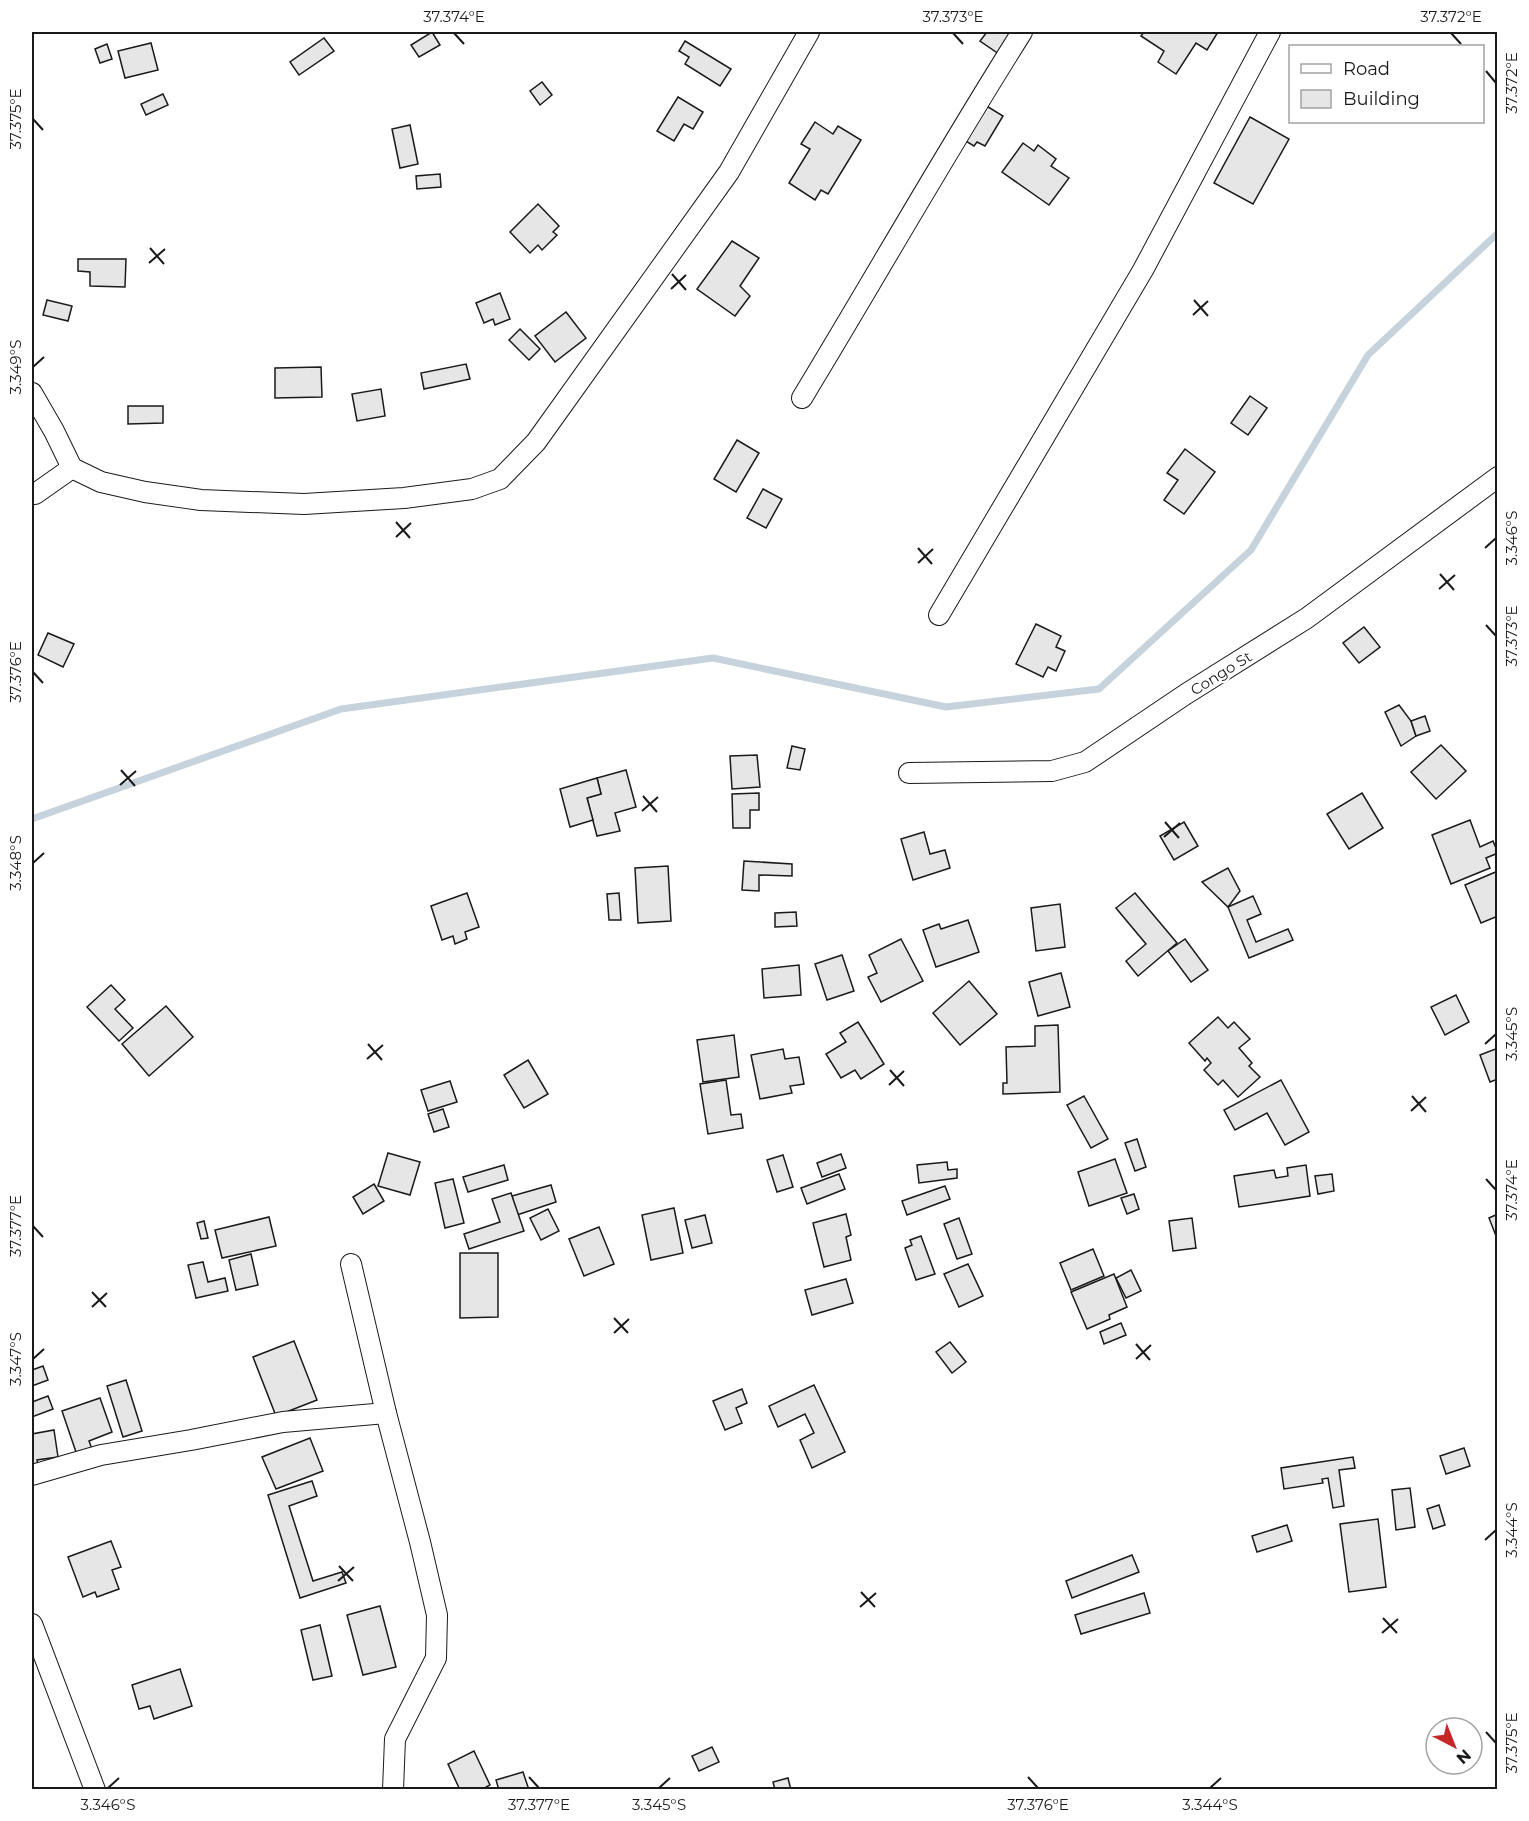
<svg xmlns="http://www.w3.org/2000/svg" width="1529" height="1821" font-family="Montserrat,sans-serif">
<rect width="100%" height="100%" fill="#fff"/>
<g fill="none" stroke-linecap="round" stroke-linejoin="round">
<path stroke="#c6d2dc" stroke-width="7" d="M32,819L341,709L713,658L946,707L1099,689L1251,550L1368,355L1498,233"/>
</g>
<g fill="#e6e6e6" stroke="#1a1a1a" stroke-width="1.5">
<path d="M432,32L440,45L419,57L411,45Z"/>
<path d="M987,32H1015L999,54L980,41Z"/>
<path d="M1144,32H1218L1207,50L1196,43L1176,74L1158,62L1164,51L1141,36Z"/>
<path d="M324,38L334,51L299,75L290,62Z"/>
<path d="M685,41L731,69L720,86L685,64L689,57L679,51Z"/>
<path d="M151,43L158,70L125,78L118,51Z"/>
<path d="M107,44L112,59L100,63L95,49Z"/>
<path d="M542,82L552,95L540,105L530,91Z"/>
<path d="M163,94L168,105L146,115L141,104Z"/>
<path d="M678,97L703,112L693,129L684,124L674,141L657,131Z"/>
<path d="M985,105L1003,116L985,146L977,142L974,146L964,140Z"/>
<path d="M1250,117L1289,139L1253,204L1214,183Z"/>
<path d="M815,122L833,134L838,126L861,140L828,194L821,190L815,200L789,183L810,149L801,144Z"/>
<path d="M410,125L418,164L400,168L392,129Z"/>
<path d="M1023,143L1034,151L1038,145L1056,159L1051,166L1069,178L1049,205L1002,172Z"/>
<path d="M440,174L441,187L417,189L416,176Z"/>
<path d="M538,204L559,226L553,232L557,235L542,250L538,245L530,253L510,232Z"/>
<path d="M732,241L759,258L740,286L750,296L735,316L697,289Z"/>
<path d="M78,259H126L125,287L90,286V272L78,271Z"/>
<path d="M500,293L510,319L495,325L493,319L484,323L476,303Z"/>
<path d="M47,300L72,306L68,321L43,315Z"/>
<path d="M566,312L586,338L555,362L535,336Z"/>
<path d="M520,329L540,349L529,360L509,340Z"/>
<path d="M466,364L470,379L424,389L421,373Z"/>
<path d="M321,367L322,397L275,398V368Z"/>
<path d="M381,389L385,416L357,421L352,394Z"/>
<path d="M1250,396L1267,408L1248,435L1231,423Z"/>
<path d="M128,406H163V423L128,424Z"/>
<path d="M737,440L759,453L736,492L714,479Z"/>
<path d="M1185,449L1215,472L1184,514L1164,500L1178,480L1167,473Z"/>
<path d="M763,489L782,499L766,528L747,518Z"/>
<path d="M1036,624L1061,636L1056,647L1065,651L1056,671L1048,667L1043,677L1016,664Z"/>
<path d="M1364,627L1380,647L1359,663L1343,643Z"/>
<path d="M48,633L74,644L63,667L38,655Z"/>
<path d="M1399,705L1411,721L1416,736L1401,746L1385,712Z"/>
<path d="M1425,716L1430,731L1416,736L1411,721Z"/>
<path d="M1441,745L1466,771L1436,799L1411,772Z"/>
<path d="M792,746L805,749L800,770L787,768Z"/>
<path d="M757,755L760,787L732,789L730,756Z"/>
<path d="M626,770L636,807L615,813L620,831L597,836L587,798L601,794L597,778Z"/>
<path d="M597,778L601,794L587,798L593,820L570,827L560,789Z"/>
<path d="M759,793V810H750V828H733L732,794Z"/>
<path d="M1362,793L1383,828L1349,849L1327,814Z"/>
<path d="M1470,820L1480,847L1493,841L1498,853L1486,858L1490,868L1451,884L1432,835Z"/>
<path d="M1184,822L1198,846L1174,860L1160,836Z"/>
<path d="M924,832L930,854L945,850L950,868L913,880L901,839Z"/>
<path d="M744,861L792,864V876L759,875V891L742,890Z"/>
<path d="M668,866L671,921L638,923L635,868Z"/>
<path d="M1228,868L1240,891L1228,907L1202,882Z"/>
<path d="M1498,871V916L1481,923L1465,885Z"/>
<path d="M467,893L479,927L465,932L467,939L455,944L453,936L442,940L431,906Z"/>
<path d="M619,893L621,920H609L607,894Z"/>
<path d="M1135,893L1177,943L1138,976L1126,961L1146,944L1116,908Z"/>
<path d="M1253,896L1261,914L1247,920L1256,942L1288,929L1293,940L1249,958L1228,907Z"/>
<path d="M1060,904L1065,947L1036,951L1031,908Z"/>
<path d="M796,912L797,926L775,927V913Z"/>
<path d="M968,920L979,952L936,967L923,930L939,924L941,929Z"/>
<path d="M901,939L923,981L881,1002L868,977L877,973L869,955Z"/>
<path d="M1185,939L1208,970L1191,982L1168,951Z"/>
<path d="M842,955L854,991L827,1000L815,964Z"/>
<path d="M799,965L801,995L764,998L762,969Z"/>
<path d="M1061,973L1070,1007L1038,1016L1029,982Z"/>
<path d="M969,981L997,1014L960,1045L933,1013Z"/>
<path d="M111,985L125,1000L115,1009L133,1028L119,1041L87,1007Z"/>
<path d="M1456,995L1469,1022L1445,1035L1431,1007Z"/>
<path d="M166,1006L193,1037L149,1076L122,1044Z"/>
<path d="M1218,1017L1228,1028L1234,1022L1250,1039L1239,1048L1252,1063L1249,1066L1260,1077L1238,1097L1223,1080L1218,1085L1204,1070L1211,1063L1207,1058L1205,1061L1189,1043Z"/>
<path d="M858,1022L884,1064L861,1079L855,1070L841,1078L826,1054L846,1042L840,1033Z"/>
<path d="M1058,1025L1060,1092L1003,1094V1083H1007L1006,1047L1035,1046V1026Z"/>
<path d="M734,1035L739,1077L703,1082L697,1040Z"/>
<path d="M1498,1048V1079L1490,1082L1480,1055Z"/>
<path d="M783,1049L785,1059L799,1057L804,1084L790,1086L792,1093L760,1099L751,1055Z"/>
<path d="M528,1060L548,1094L524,1108L504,1075Z"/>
<path d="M726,1080L731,1115L741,1114L743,1128L708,1134L700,1084Z"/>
<path d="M1281,1080L1309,1132L1285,1145L1267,1113L1235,1130L1224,1110Z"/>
<path d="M450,1081L457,1102L428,1111L421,1090Z"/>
<path d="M1084,1096L1108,1139L1091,1148L1067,1105Z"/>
<path d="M443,1109L449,1127L434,1132L428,1114Z"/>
<path d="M1137,1139L1146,1167L1135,1171L1125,1143Z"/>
<path d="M388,1153L420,1162L410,1195L378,1186Z"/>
<path d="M841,1154L846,1168L822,1177L817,1163Z"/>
<path d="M783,1155L793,1187L777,1192L767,1160Z"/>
<path d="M1115,1159L1127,1193L1089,1206L1078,1172Z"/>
<path d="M947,1162L948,1170L957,1169V1178L919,1183L917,1165Z"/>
<path d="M504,1165L508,1180L468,1192L463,1177Z"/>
<path d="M1306,1165L1310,1196L1239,1207L1234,1176L1274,1170L1276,1178L1288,1176L1287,1168Z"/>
<path d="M839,1174L845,1189L807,1204L801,1188Z"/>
<path d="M1332,1174L1334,1191L1318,1194L1315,1176Z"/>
<path d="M453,1179L464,1223L445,1228L435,1183Z"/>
<path d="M374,1184L384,1201L363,1214L353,1197Z"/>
<path d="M551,1185L556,1202L517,1215L512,1196Z"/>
<path d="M945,1186L950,1199L907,1215L902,1201Z"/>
<path d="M511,1193L524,1231L469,1249L464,1234L500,1222L492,1199Z"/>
<path d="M1134,1194L1139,1209L1127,1214L1121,1198Z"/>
<path d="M674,1208L683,1253L651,1260L642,1215Z"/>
<path d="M548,1209L559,1231L541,1240L530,1218Z"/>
<path d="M846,1214L851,1235L846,1237L851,1260L824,1267L813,1223Z"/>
<path d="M1498,1214V1241L1489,1218Z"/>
<path d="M705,1215L712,1243L692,1248L685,1220Z"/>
<path d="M269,1217L276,1246L222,1258L215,1230Z"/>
<path d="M959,1218L972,1254L957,1259L944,1224Z"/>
<path d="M1192,1218L1196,1248L1173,1251L1169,1221Z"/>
<path d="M204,1221L208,1238L201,1239L197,1223Z"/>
<path d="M599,1227L614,1264L584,1276L569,1239Z"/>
<path d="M921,1236L935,1274L916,1280L905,1248L912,1245L910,1240Z"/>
<path d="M1093,1249L1104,1276L1071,1290L1060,1263Z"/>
<path d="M460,1253H498V1317L460,1318Z"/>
<path d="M251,1254L258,1285L236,1290L229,1260Z"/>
<path d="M203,1262L208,1282L225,1278L228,1291L196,1298L188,1265Z"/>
<path d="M968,1264L983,1296L959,1307L944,1274Z"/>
<path d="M1131,1270L1141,1291L1126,1298L1116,1278Z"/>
<path d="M1114,1274L1127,1307L1109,1315L1110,1319L1087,1329L1071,1292Z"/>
<path d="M846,1279L853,1303L812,1315L805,1290Z"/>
<path d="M1121,1323L1126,1335L1104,1344L1100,1332Z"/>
<path d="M294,1341L317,1400L276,1416L253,1357Z"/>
<path d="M950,1342L966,1362L952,1373L936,1352Z"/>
<path d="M43,1366L48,1380L32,1386V1370Z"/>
<path d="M126,1380L142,1431L123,1437L107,1386Z"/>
<path d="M814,1385L845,1452L812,1468L800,1440L814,1433L805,1414L778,1427L769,1406Z"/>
<path d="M742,1389L747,1403L736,1408L742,1423L725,1430L713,1401Z"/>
<path d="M48,1396L53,1409L32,1417V1402Z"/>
<path d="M100,1398L112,1432L89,1441L92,1449L77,1455L62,1411Z"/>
<path d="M54,1430L58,1457L37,1460L38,1466L32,1467V1434Z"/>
<path d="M310,1438L323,1471L276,1489L262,1457Z"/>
<path d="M1464,1448L1470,1466L1446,1474L1440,1456Z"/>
<path d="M1353,1457L1355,1468L1339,1470L1344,1506L1333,1508L1328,1478L1322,1479L1323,1483L1284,1489L1281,1468Z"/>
<path d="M312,1481L317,1496L289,1506L313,1581L342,1572L346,1583L300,1598L268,1495Z"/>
<path d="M1410,1488L1415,1527L1396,1530L1392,1490Z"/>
<path d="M1439,1505L1445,1525L1433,1529L1427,1509Z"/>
<path d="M1378,1519L1386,1587L1349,1592L1340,1524Z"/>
<path d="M1287,1525L1292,1541L1257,1552L1252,1536Z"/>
<path d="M111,1541L121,1567L112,1570L119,1589L97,1597L95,1592L83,1597L68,1557Z"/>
<path d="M1132,1555L1139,1572L1072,1598L1066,1581Z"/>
<path d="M1144,1593L1150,1613L1081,1634L1075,1615Z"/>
<path d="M380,1606L396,1667L363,1675L347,1615Z"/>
<path d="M320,1625L332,1676L313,1680L301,1630Z"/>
<path d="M180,1669L192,1706L154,1719L150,1706L139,1709L132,1685Z"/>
<path d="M712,1747L719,1762L699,1771L692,1756Z"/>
<path d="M474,1751L490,1785L481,1790H460L448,1764Z"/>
<path d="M523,1772L529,1790H499L496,1780Z"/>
<path d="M788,1778L791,1790H775L773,1782Z"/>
</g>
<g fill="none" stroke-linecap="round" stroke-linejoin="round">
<defs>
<g id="minor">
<path d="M32,393L54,431L72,468L101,482L145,492L201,500L304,504L404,498L472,489L500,479L536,442L729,172L809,32"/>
<path d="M802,398C876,276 946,152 1022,32"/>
<path d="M32,494H35L72,468"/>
<path d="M939,615L1143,270L1270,32"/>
<path d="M909,773L1052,771L1085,762L1186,694L1307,618L1498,477"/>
<path d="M351,1264L386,1413L420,1542L437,1615L436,1658L395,1739L393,1790"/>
<path d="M32,1475L101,1455L191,1440L283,1422L386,1413"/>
<path d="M32,1624L95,1790"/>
</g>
</defs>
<use href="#minor" stroke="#1a1a1a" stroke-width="22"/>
<use href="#minor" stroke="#fff" stroke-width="20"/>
</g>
<path fill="none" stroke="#1a1a1a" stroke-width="2" d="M454,33L464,44M953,33L963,44M1451,33L1461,44M1486,71L1496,83M33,119L43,130M150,248L164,264M149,263L165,249M672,274L686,290M671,289L686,275M1194,300L1208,316M1193,315L1208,301M33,367L44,357M396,522L410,538M396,537L411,523M918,548L932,564M1485,548L1496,538M918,563L933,549M1440,574L1454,590M1439,589L1455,575M1486,625L1496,636M33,672L43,683M121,770L135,786M120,785L136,771M643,796L657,812M642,811L658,797M1165,822L1179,838M1164,837L1180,823M33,863L44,853M368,1044L382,1060M1485,1044L1496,1034M367,1059L383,1045M890,1070L904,1086M889,1085L904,1071M1412,1096L1426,1112M1411,1111L1426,1097M1486,1179L1496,1190M33,1226L43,1237M92,1292L106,1307M92,1307L107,1293M614,1318L628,1333M614,1333L629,1319M1136,1344L1150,1360M33,1359L44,1349M1136,1359L1151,1345M1485,1540L1496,1530M339,1566L353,1581M338,1581L354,1567M861,1592L875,1607M860,1607L876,1593M1383,1618L1397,1633M1382,1633L1398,1619M1486,1732L1496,1743M529,1777L539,1788M1028,1777L1038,1788M108,1788L119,1778M659,1788L670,1778M1210,1788L1221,1778"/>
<g text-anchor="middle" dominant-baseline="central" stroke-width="4.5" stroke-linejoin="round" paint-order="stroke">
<g font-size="15" fill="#1a1a1a" stroke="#fff">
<text transform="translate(1221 673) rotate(-32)">Congo St</text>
</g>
</g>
<rect width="1529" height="1821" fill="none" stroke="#ffffff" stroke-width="66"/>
<rect x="1289" y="45" width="195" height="78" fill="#ffffff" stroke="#a3a3a3" stroke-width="1.5"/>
<rect x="1301" y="64" width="30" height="9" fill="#ffffff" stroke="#a3a3a3" stroke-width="1.5"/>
<text x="1343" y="75" font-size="18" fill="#1a1a1a">Road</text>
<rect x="1301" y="90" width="30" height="18" fill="#e6e6e6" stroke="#a3a3a3" stroke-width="1.5"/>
<text x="1343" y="105" font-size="18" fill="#1a1a1a">Building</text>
<g transform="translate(1454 1746) rotate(138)"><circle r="28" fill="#ffffff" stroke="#a3a3a3" stroke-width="1.5"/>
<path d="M0-4.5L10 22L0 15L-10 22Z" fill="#c62828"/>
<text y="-9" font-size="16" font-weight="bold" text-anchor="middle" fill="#1a1a1a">N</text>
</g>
<rect x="33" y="33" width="1463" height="1755" fill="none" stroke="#1a1a1a" stroke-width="2"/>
<g font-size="15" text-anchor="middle" fill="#1a1a1a">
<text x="454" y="22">37.374°E</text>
<text x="953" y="22">37.373°E</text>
<text x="1451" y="22">37.372°E</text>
<text transform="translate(1512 83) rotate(-90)" y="5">37.372°E</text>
<text transform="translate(16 119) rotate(-90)" y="5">37.375°E</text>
<text transform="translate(16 367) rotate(-90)" y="5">3.349°S</text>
<text transform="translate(1512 538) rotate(-90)" y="5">3.346°S</text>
<text transform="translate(1512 636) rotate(-90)" y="5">37.373°E</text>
<text transform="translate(16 672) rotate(-90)" y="5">37.376°E</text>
<text transform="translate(16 863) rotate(-90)" y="5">3.348°S</text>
<text transform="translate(1512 1034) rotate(-90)" y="5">3.345°S</text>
<text transform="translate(1512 1190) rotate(-90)" y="5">37.374°E</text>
<text transform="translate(16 1226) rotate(-90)" y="5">37.377°E</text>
<text transform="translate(16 1359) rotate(-90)" y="5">3.347°S</text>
<text transform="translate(1512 1530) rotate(-90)" y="5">3.344°S</text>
<text transform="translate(1512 1743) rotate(-90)" y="5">37.375°E</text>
<text x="108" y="1810">3.346°S</text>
<text x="539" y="1810">37.377°E</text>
<text x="659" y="1810">3.345°S</text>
<text x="1038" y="1810">37.376°E</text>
<text x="1210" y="1810">3.344°S</text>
</g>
</svg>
